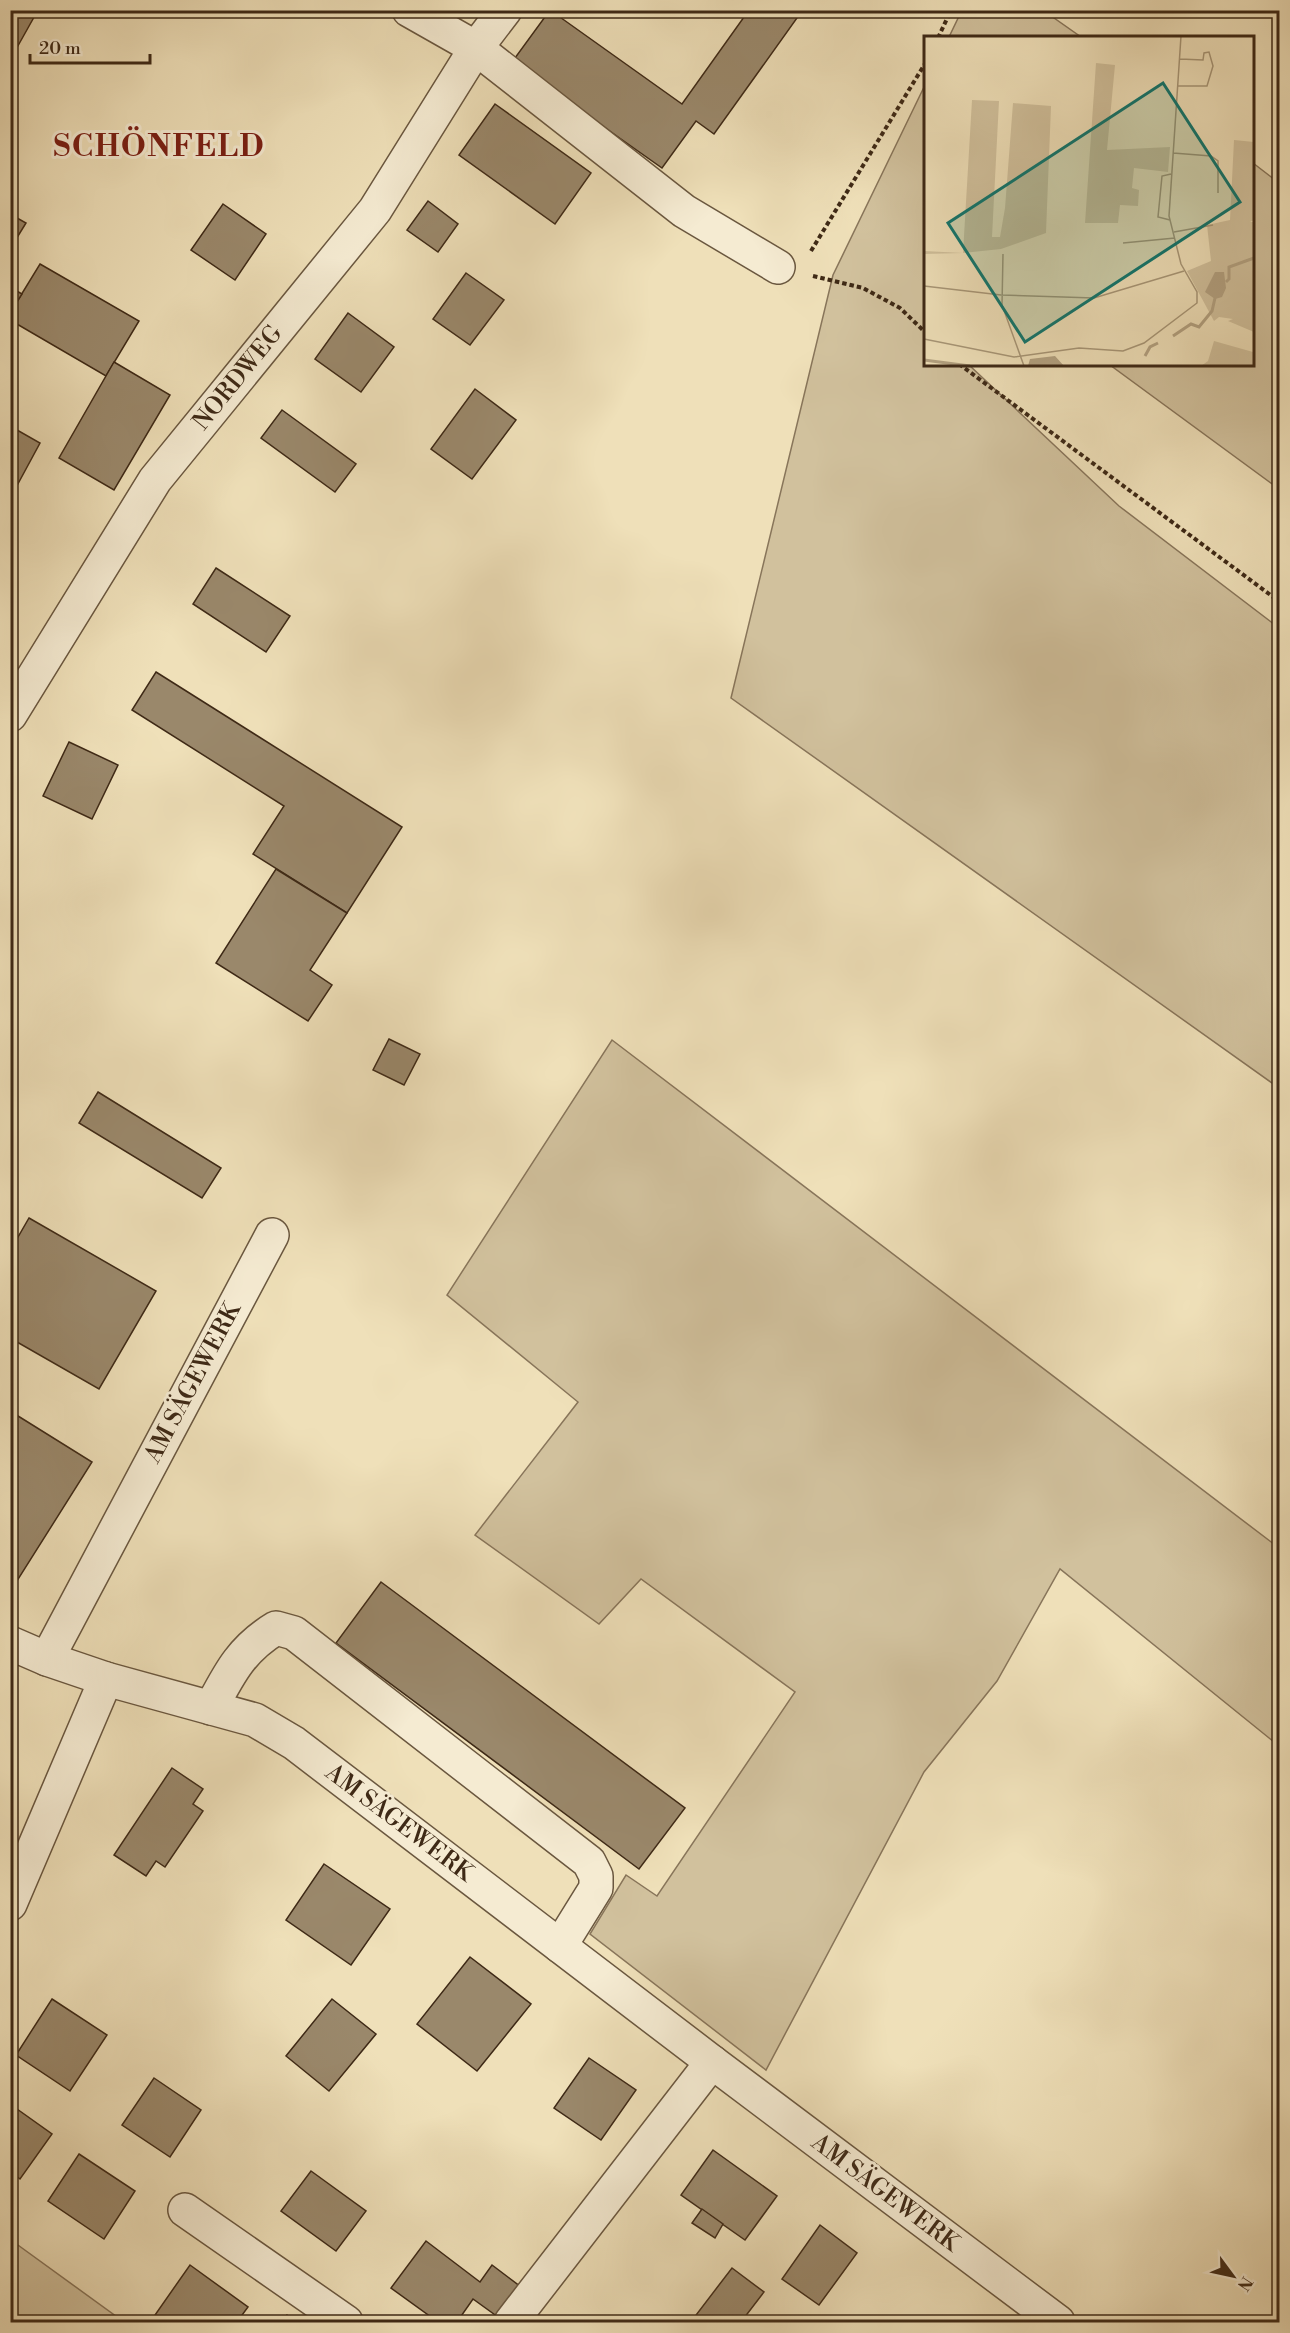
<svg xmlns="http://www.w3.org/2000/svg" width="1290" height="2333" font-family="'Libre Bodoni',serif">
<rect width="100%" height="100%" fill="#efe0b9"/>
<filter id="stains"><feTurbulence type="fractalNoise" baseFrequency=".00333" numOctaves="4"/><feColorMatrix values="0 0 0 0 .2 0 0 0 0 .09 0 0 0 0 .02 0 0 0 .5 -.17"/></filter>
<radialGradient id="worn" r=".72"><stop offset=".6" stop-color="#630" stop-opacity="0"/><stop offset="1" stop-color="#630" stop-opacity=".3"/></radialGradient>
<g fill="#d1c19d" stroke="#88755a" stroke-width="1.5">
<path d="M962,10L1044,11L1081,37H949Z"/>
<path d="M925,85L926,364L969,365L1119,506L1279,628V1088L731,698L833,275Z"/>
<path d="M1253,163L1279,183V489L1110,365L1252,364Z"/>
<path d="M612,1040L1279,1548V1746L1060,1569L997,1681L924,1772L766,2070L590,1934L626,1875L657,1896L795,1692L641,1579L599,1624L475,1535L578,1402L447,1295Z"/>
<path d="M11,2240L124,2322H11Z"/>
</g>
<g fill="#9a886b" stroke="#3e2916" stroke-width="1.5">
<path d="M10,10H38L10,60Z"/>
<path d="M550,10L682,104L749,10H786L797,18L714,134L696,121L662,168L512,62Z"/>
<path d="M495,104L591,173L555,224L459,155Z"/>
<path d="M428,201L458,224L438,252L407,230Z"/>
<path d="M223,204L266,234L235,280L191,250Z"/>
<path d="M10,214L26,223L10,249Z"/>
<path d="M40,264L139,321L106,376L10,320V313Z"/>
<path d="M466,273L504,300L470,345L433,319Z"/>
<path d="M10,287L22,294L10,313Z"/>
<path d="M348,313L394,347L361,392L315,359Z"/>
<path d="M114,362L170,395L114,490L59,458Z"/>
<path d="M475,389L516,420L472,479L431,449Z"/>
<path d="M282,410L356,464L335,492L261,438Z"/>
<path d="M10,426L40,443L13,493L10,491Z"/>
<path d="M216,568L290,616L266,652L193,604Z"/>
<path d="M156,672L402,827L347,913L253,854L284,806L132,710Z"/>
<path d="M69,742L118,765L92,819L43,796Z"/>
<path d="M276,869L347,913L310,970L332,985L308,1021L216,963Z"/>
<path d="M389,1039L420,1054L404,1085L373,1070Z"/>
<path d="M98,1092L221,1168L202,1198L79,1123Z"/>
<path d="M29,1218L156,1291L99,1389L10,1338V1251Z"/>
<path d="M10,1411L92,1462L10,1592Z"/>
<path d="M381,1582L685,1808L639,1869L336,1643Z"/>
<path d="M172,1768L203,1789L193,1804L203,1811L165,1867L156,1861L146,1876L114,1855Z"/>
<path d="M324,1864L390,1909L351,1965L286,1920Z"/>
<path d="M470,1957L531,2004L477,2071L417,2024Z"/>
<path d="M52,1999L107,2035L70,2091L16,2055Z"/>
<path d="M332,1999L376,2034L329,2091L286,2056Z"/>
<path d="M589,2058L636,2090L601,2140L554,2108Z"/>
<path d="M154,2078L201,2110L170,2157L122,2125Z"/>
<path d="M10,2104L52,2134L20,2179L10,2171Z"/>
<path d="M713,2150L777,2196L745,2240L681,2195Z"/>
<path d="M79,2154L135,2191L104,2239L48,2201Z"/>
<path d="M311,2171L366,2211L336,2251L281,2211Z"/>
<path d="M702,2209L723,2224L715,2238L692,2223Z"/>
<path d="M820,2225L857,2253L819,2305L782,2279Z"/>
<path d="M426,2241L480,2282L492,2265L521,2287L498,2317L473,2299L457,2322H438L391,2288Z"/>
<path d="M190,2265L248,2307L237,2322H166L155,2315Z"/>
<path d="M732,2268L764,2292L741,2322H697L693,2319Z"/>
<path d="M287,2315L297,2322H282Z"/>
</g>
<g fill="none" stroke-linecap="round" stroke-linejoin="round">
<defs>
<g id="minor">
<path d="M409,10L476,48L684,211L778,267"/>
<path d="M10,715L155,480L375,210L476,48L505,10"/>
<path d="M10,1643L47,1659L106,1679L255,1720L294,1743L712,2062L1058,2322"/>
<path d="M47,1659L272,1235"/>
<path d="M211,1708C229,1674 241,1649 276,1628L294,1633L589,1862L596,1876V1888L560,1946"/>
<path d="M10,1904L106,1679"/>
<path d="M185,2210L346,2322"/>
<path d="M511,2322L712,2062"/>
</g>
</defs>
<use href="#minor" stroke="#6a573f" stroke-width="36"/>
<g stroke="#3e2916" stroke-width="4" stroke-dasharray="4.5 3" stroke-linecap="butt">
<path d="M938,38L951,10"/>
<path d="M811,251L926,62"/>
<path d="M813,276L863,288L900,308L926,333"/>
<path d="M959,364L1280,602"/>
</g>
<use href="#minor" stroke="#f5ebd2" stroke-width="33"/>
</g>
<g text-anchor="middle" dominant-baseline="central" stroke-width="6" stroke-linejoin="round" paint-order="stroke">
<g font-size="24" fill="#3e2916" stroke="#f5ebd2">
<text transform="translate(238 378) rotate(-51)">NORDWEG</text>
<text transform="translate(193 1383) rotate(-62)">AM SÄGEWERK</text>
<text transform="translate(399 1823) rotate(37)">AM SÄGEWERK</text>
<text transform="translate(885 2193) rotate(37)">AM SÄGEWERK</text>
</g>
<g font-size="30" font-weight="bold" letter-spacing="1.5" fill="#7a1f14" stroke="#f5ebd2">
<text x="159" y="147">SCHÖNFELD</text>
</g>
</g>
<g transform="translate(924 36)">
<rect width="330" height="330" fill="#efe0b9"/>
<path d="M172,27L191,29L183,114L246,111L244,136L210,132L208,152L215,154L214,170L196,169L194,187H161ZM48,64L75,65L68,201H76L81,172L89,67L127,70L122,197L77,213L39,217L0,218V215L39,217ZM310,104L330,106V184L326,186H330V330H277L284,325L290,305L329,316L330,296L304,285L309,283L295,281L290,285L263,235L287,225L283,189L306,184Z" fill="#d1c19d"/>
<path d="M291,236H300L302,252L298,261L291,263L281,256ZM131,320L140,330H104L106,323Z" fill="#b3a282"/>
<path fill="none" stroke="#b3a282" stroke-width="3" d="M302,246L305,243V231L330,222M249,300L267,288L275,291L288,275L291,262M221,320L226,311L234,307M0,324L46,330"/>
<path fill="none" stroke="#a89778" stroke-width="1.5" d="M253,50H283L289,30L285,16L280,17L279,24L256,23M249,117L287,120L294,125V157M246,184L234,181L238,140L247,138M250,196L289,189M199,207L251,202M79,218L78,269L100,330M0,250L77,259L170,262L260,235M0,303L90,321L155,312L199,315L220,307L273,267V256L257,228L245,180L257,0"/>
<path fill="#0f766e" fill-opacity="0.15" stroke="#0f766e" stroke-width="3" d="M239,47L316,166L101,306L24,187Z"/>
<rect width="330" height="330" fill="none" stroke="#3e2916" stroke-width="3"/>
</g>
<rect width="1290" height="2333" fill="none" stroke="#efe0b9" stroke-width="36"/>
<rect x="12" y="12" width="1266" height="2309" fill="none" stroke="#3e2916" stroke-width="3"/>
<rect x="18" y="18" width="1254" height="2297" fill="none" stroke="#3e2916" stroke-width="1.5"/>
<g transform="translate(1233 2276) rotate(123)" stroke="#f5ebd2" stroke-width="4.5" paint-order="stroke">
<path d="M0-4.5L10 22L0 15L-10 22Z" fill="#3e2916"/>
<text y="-9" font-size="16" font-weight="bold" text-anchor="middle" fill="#3e2916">N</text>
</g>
<path d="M30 54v9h120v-9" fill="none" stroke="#3e2916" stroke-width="3"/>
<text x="39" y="54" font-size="18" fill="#3e2916" stroke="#f5ebd2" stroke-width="4.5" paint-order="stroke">20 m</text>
<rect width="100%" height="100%" filter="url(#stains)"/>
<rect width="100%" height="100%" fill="url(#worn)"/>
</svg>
